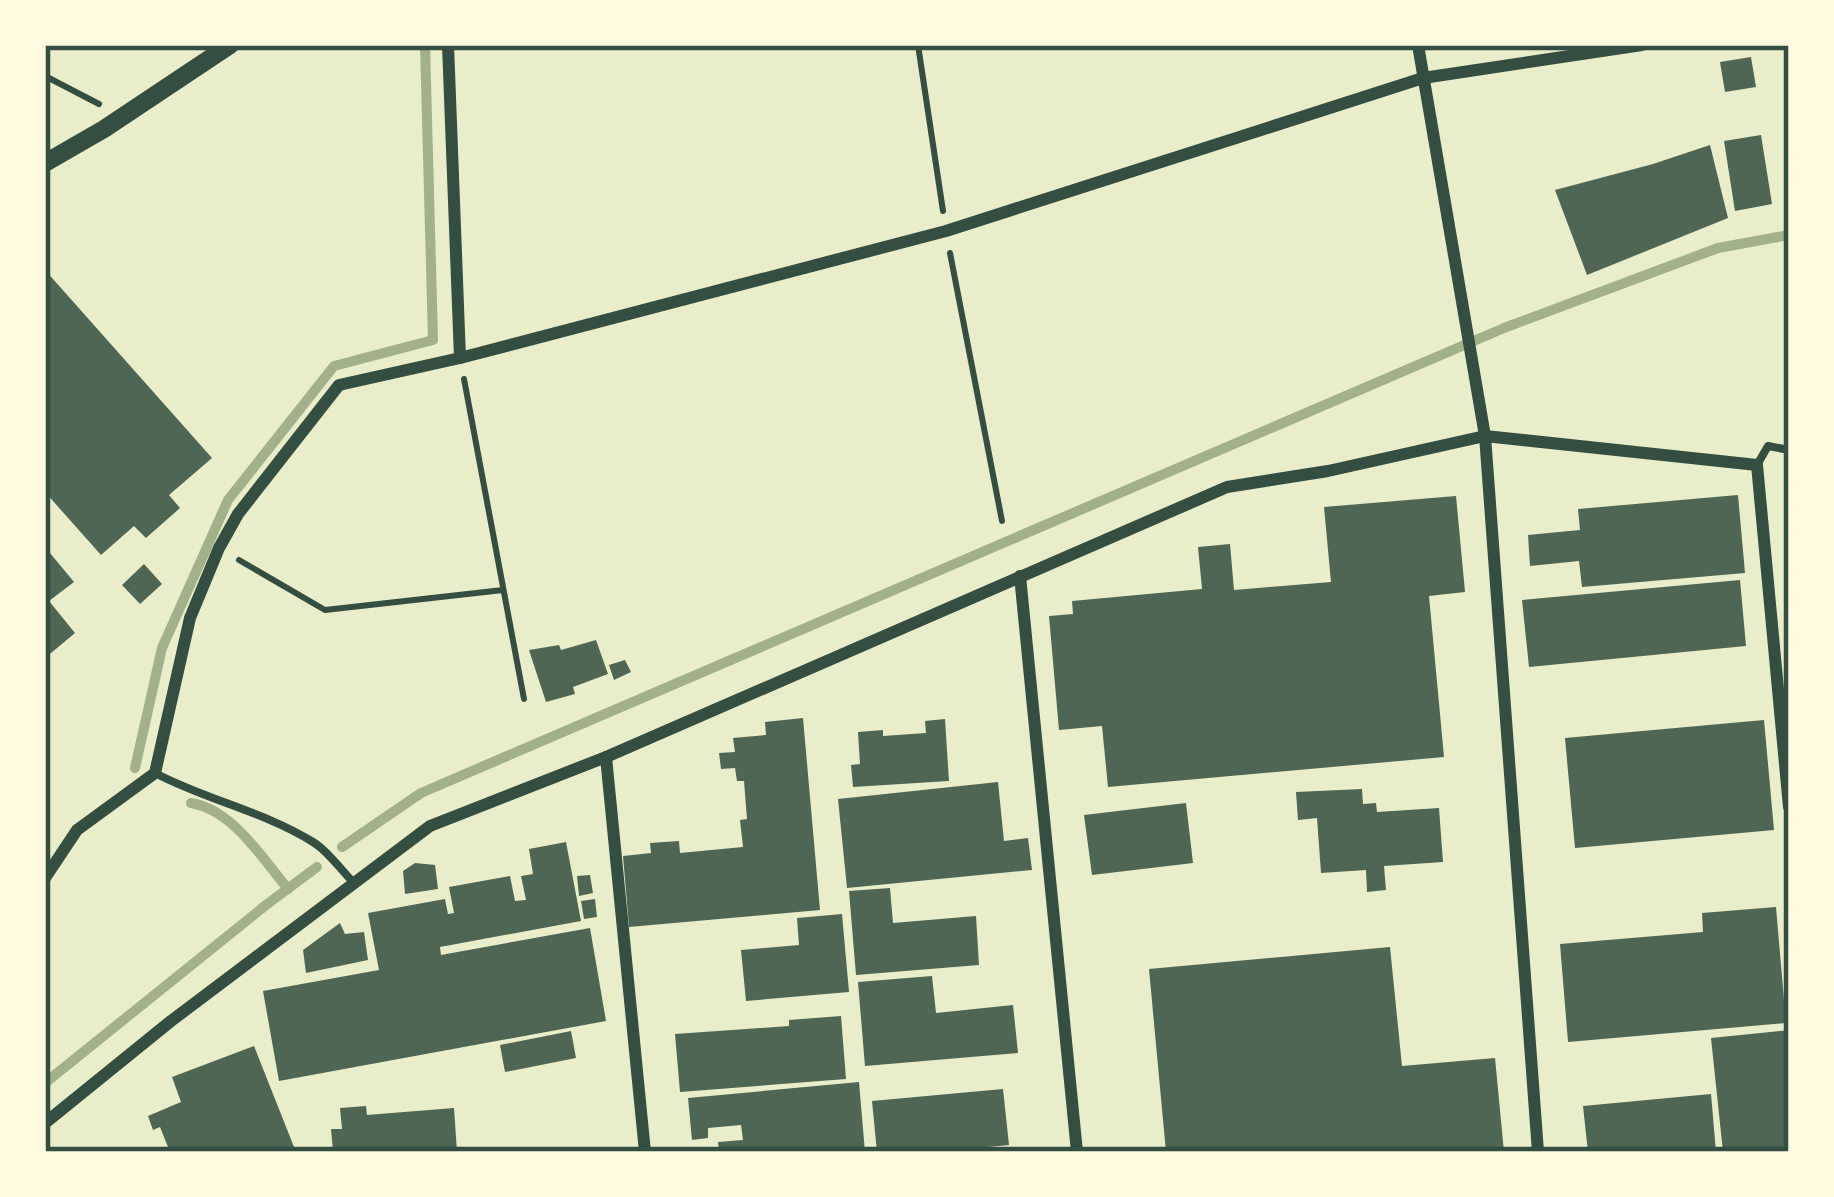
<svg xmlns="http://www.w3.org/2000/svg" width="1834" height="1197" font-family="'Fira Sans',sans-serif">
<rect width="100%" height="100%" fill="#e9edc9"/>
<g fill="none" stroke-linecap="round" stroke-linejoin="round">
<g stroke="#a3b18a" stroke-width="10">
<path d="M135,768L162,648L228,500L334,366L433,340L425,45"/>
<path d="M191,803C233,810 262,858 288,889"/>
<path d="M342,847L421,793L1504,328L1718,248L1789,235"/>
<path d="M45,1083L266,905L317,867"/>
</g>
</g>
<g fill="#4f6655">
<path d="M1751,57L1756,87L1725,92L1720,62Z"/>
<path d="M1761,135L1772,204L1735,211L1724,141Z"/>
<path d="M1710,145L1728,218L1587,275L1555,190L1653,164Z"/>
<path d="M45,270L212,458L169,495L180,508L146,538L134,526L101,555L45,492Z"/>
<path d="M1738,495L1745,573L1582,587L1579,561L1530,566L1528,535L1580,530L1578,509Z"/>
<path d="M1456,496L1465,592L1429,596L1444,757L1108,787L1102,726L1059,730L1049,616L1073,614L1072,601L1202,589L1198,547L1230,544L1234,590L1331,582L1324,507Z"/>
<path d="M45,547L74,582L49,601L75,633L45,658Z"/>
<path d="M144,564L162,584L140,604L122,585Z"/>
<path d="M1740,580L1746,646L1529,667L1522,600Z"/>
<path d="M596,640L608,674L573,687L575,694L546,702L529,650L559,645L561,650Z"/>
<path d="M625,660L631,672L614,680L609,665Z"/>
<path d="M803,718L820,910L629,927L623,856L651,853L650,843L679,841L680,853L743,847L740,820L747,819L744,781H737L735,768L721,769L719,753L735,752L733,738L766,735L765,722Z"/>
<path d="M945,719L949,781L853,787L851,765L860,764L858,732L883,730V736L926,733L925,721Z"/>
<path d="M1764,720L1774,830L1575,848L1565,738Z"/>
<path d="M998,782L1004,841L1028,838L1032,870L847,888L838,799Z"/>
<path d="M1362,789L1363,804L1376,803L1377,812L1439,808L1443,862L1384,866L1386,890L1367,892L1366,870L1321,873L1317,818L1298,820L1296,792Z"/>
<path d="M1186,803L1193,863L1092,875L1084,815Z"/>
<path d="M566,842L581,921L440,947L441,955L590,928L606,1021L279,1081L263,991L379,970L368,913L445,899L448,914L454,913L449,887L510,876L515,901L526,900L521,876L533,874L529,849Z"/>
<path d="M415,863L435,865L438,889L405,894L403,871Z"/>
<path d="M590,875L593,893L579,896L577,876Z"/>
<path d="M890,888L893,923L976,916L979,965L856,975L849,891Z"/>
<path d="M595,899L597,917L584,919L581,901Z"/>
<path d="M1776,907L1786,1023L1568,1042L1560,944L1703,932L1702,913Z"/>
<path d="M842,914L849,992L746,1001L741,950L799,945L797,918Z"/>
<path d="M340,923L345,934L364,932L368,960L306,973L303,950Z"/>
<path d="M1390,947L1402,1066L1495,1058L1504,1152H1166L1149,969Z"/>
<path d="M932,976L936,1013L1013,1005L1018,1053L865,1066L858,982Z"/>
<path d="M841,1016L846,1079L680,1092L675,1034L789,1026V1020Z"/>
<path d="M1789,1030V1152H1723L1711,1038Z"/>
<path d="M571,1031L576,1058L505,1072L500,1045Z"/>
<path d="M254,1046L296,1152H170L160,1127L153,1130L148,1116L181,1102L172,1077Z"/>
<path d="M859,1082L865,1152H719L718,1142L743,1140L741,1125L708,1128V1138L692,1140L688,1098Z"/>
<path d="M1003,1089L1009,1145L938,1152H877L872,1101Z"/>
<path d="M1711,1094L1716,1152H1588L1583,1106Z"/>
<path d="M366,1106L367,1115L454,1108L457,1152L333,1151L331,1129H342L340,1108Z"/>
</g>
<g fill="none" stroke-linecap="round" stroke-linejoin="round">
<g stroke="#344e41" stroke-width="6">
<path d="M918,45L943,211"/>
<path d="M45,76L99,104"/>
<path d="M950,253L1002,521"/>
<path d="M464,379L524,699"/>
<path d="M239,560L325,610L503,590"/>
</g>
<g stroke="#344e41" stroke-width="8">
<path d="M1757,465L1768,446L1789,450"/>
<path d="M155,773C206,800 263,811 313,842C328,851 340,869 353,882"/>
</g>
<g stroke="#344e41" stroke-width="12">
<path d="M448,45L460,358"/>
<path d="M1418,45L1485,436L1538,1152"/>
<path d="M1020,576L1077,1152"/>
<path d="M606,757L645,1152"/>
<path d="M45,878L77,830L155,773L190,618L219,548L238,514L339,385L460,358L946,231L1423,78L1642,45"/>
<path d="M45,1123L171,1021L430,826L606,757L1227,487L1328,471L1485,436L1757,465L1789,807"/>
</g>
<path stroke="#344e41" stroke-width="18" d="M45,163L104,129L230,45"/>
</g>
<rect width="1834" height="1197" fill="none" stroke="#fefae0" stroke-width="96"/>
<rect x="48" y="48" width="1738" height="1101" fill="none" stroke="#344e41" stroke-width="4.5"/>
</svg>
